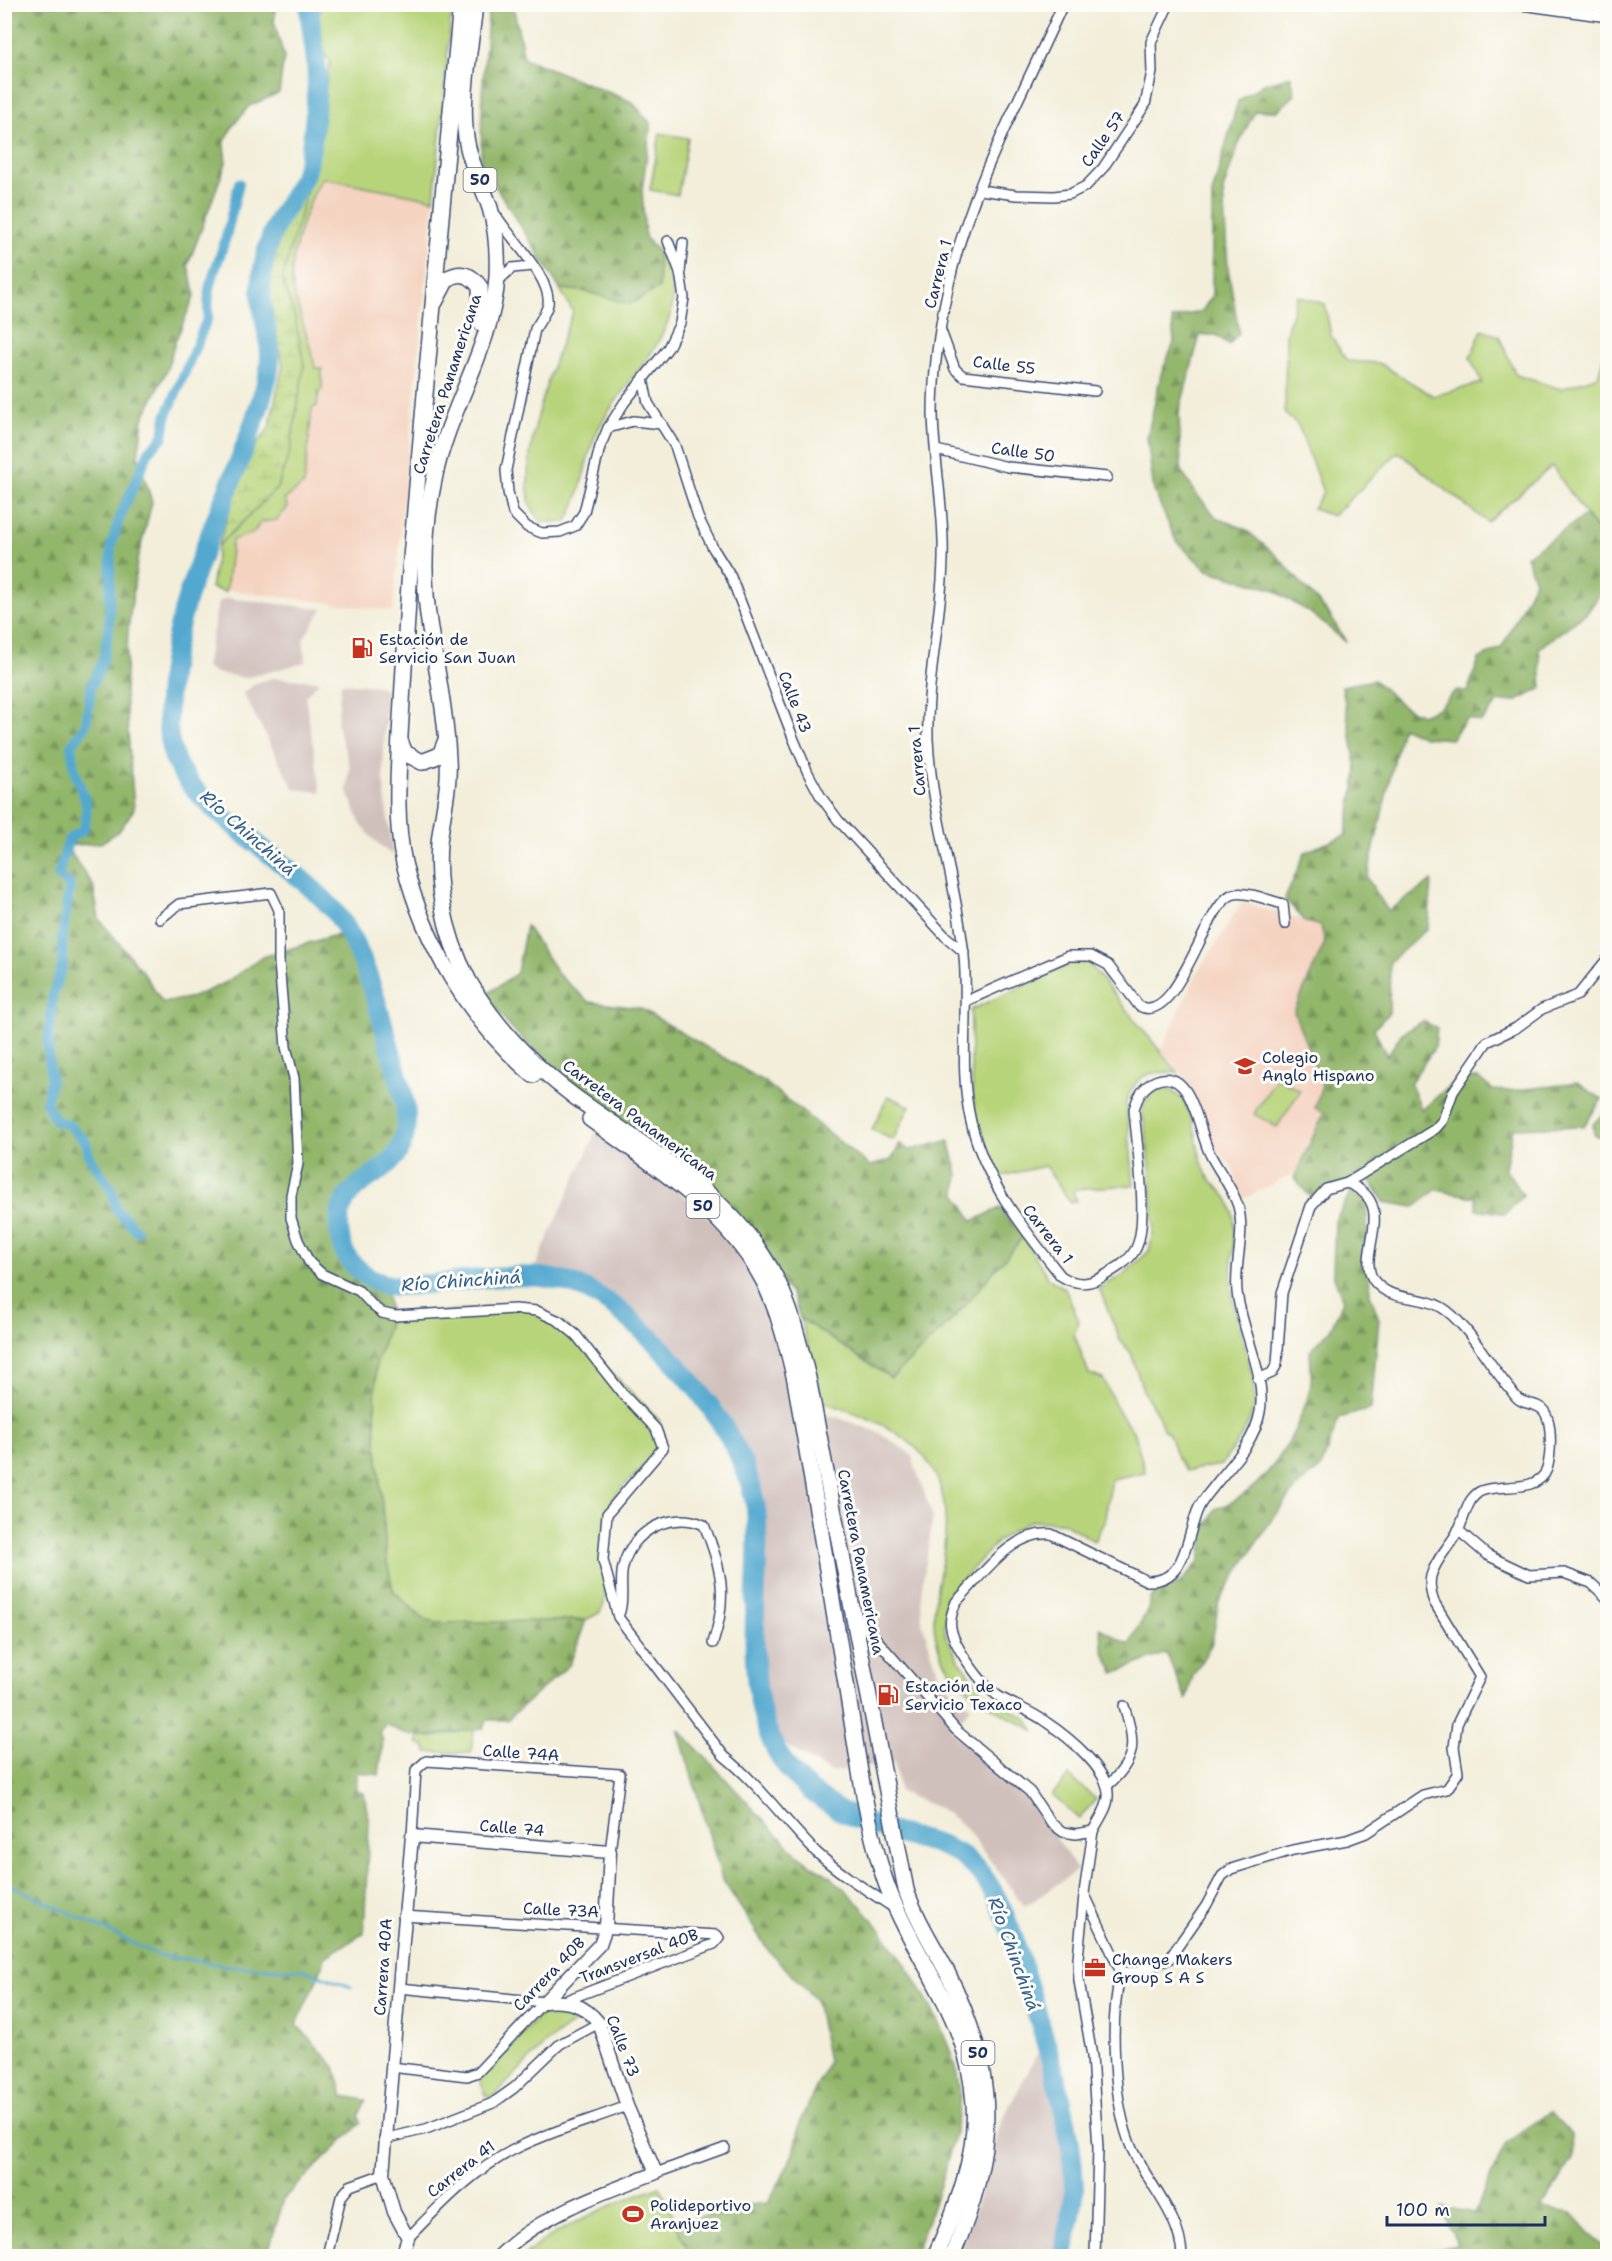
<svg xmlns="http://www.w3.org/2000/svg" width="1612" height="2261" font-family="'Shantell Sans',sans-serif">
<defs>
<pattern id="forest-firs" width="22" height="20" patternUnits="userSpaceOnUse" patternTransform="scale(1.5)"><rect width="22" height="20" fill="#92b66a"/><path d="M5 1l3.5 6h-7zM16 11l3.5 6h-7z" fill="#76945a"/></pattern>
<pattern id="wetland-marsh" width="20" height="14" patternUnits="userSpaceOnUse" patternTransform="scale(1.5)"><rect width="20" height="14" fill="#b8d47a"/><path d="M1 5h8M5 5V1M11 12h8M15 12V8" fill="none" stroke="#9eb66c"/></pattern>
</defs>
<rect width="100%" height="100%" fill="#fdfcf7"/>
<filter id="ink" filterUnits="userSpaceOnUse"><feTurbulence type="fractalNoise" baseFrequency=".0167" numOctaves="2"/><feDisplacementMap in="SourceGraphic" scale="12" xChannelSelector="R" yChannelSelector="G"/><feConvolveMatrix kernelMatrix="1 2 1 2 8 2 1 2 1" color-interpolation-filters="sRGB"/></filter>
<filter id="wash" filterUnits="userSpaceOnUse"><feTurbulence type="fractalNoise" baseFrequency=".008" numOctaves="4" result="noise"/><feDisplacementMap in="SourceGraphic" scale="24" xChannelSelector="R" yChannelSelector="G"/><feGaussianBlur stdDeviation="1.35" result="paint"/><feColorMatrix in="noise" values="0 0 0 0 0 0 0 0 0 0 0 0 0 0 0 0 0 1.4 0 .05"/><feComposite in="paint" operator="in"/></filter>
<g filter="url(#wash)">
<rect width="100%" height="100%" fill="#f3eeda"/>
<g fill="#f4d3c0">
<path d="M311,176L434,199L393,611L211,588L218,546L277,488L290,451L282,279Z"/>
<path d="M1242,902L1321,926L1325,942L1294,1012L1322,1085L1324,1113L1296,1173L1243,1199L1232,1167L1205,1138L1189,1083L1161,1050L1197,973Z"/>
</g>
<g fill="#d0c0bc">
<path d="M226,598L323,609L303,639L306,662L246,678L216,673L206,668L218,603Z"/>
<path d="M272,678L320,681L305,696L321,792L294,789L243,693L256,683Z"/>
<path d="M341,683L380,686L386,691L383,780L393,856L374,840L361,825L347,790L350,767L337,725Z"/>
<path d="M597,1130L660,1174L717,1226L747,1266L770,1316L794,1416L830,1415L880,1433L911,1454L933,1518L921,1593L922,1623L941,1681L971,1707L951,1730L1030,1796L1077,1870L1025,1907L964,1826L939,1808L900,1792L894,1762L830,1772L769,1735L757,1675L755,1588L758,1515L740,1460L721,1421L697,1386L641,1329L615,1306L586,1289L557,1279L531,1276Z"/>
<path d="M1045,2039L1065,2111L1073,2164L1075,2197L1064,2237L1065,2256H958L981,2191L1001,2122Z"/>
</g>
<g fill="#b8d47a" stroke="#6a826c" stroke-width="1.5">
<path d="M322,5H452L434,199L323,178C307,200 287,262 293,288C299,316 310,340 315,368L322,369V390L319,391L317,406L312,408L304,484L284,500L288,507L277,520L261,522L253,533L232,540L226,592L211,588L218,546L277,488L290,451L304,365L295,318L282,279L311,176L330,61C315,45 315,25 322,5Z"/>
<path d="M660,133L688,138L678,195L650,190Z"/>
<path d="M658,251C663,264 674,284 673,298C672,343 616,390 597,432C583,461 584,493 566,522H542C538,517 531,510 530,504C519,454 554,359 573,312L560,289L583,291L630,304L659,288Z"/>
<path d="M1297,296L1325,304L1331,336L1347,361L1379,363L1433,396L1482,383L1470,358L1482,330L1499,336L1516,375L1561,389L1598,376L1607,345V520L1596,530L1552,466L1487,522L1398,452L1333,516L1313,509L1323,492L1298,425L1285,414L1286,333Z"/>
<path d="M1088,962L1178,1073C1150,1070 1136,1073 1126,1103L1134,1185L1075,1189L1073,1192L1077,1200L1071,1203L1045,1166L997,1177C968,1122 971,1071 971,1010L1070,964Z"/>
<path d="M1277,1077L1300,1091L1277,1127L1254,1114Z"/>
<path d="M1162,1088C1200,1096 1192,1143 1205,1171C1211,1185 1225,1190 1230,1203C1241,1230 1227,1265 1232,1294C1236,1319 1259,1385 1254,1406C1249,1429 1234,1447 1221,1465L1186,1471L1177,1458L1169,1434L1163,1429L1158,1415L1143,1390L1131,1353L1120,1340L1099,1288L1124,1274L1149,1251L1154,1228L1149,1155L1142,1109L1151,1093Z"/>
<path d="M888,1096L910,1106L893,1140L872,1130Z"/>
<path d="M1023,1237L1049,1279L1065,1289L1079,1321L1074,1334L1089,1374L1103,1379L1119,1412L1135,1434L1145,1472L1112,1479L1104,1522L1094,1541L1063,1522L1029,1521L1001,1538L946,1597L945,1634L962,1665L987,1696L1027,1719L1035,1731C1004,1714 972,1700 951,1671C926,1637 934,1603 941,1566C961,1463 913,1430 823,1402L800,1318L891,1378L951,1321Z"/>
<path d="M525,1306L564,1324L659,1420C660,1425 663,1432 663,1438C662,1459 621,1481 612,1502C597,1536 615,1578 601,1612L586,1620L435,1623L422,1618L393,1590L387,1562L376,1442L375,1394L376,1365L391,1316Z"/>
<path d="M474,1729L471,1753L427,1752L425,1746L417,1743L419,1736L433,1737Z"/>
<path d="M1069,1776L1096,1799L1079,1819L1052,1795Z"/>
<path d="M566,2004L587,2016C546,2036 524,2067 492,2098L485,2095L480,2079L493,2068L548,2005Z"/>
<path d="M660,2186L691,2256H524C556,2227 619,2201 660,2186Z"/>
</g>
<g fill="url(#forest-firs)" stroke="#567264" stroke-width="1.5">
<path d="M5,5H277L274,21L284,57L279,93L249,106L232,127L224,144L226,163L188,265L195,295L175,342L167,370L143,419L138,456L152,502L137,562L128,631L125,693L134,809L120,830L101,843L66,846L93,885L99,919L142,971L163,1003L193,997L225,983L262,957L349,931C364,967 412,1094 407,1128C402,1160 379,1166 357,1184C338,1201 333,1233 345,1256C353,1269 372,1278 385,1286L391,1316L376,1365L375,1425L387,1562L393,1590L422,1618L435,1623L586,1620L570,1664L507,1720H487L484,1729C446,1729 422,1748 386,1724L380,1733L383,1741L379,1775L357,1772V1792L364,1793L369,1824L364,1933L325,1957C319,1981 305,2001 297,2025L335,2067L343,2096L366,2100L359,2115L361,2123L284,2198L267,2256H5Z"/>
<path d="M489,5H513L524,58L632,102L651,124L642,189L645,237L658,251L659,288L630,304L583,291L560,289L481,163L482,94Z"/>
<path d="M1291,76L1295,95L1277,111H1255L1239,143L1223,190L1228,268L1239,333L1229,345L1216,335H1200L1179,412L1181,471L1197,495L1217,518L1245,529L1278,557L1329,614L1346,642L1312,614L1272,589L1207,570L1176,541L1154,491L1147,438L1161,374L1174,343L1172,319L1202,311L1212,296V194L1238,101L1264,84Z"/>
<path d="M1586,515L1596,529L1607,520V584L1587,613L1539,648L1542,688L1517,701L1498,702L1481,722L1467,718L1451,739L1424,737L1402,727L1367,878L1388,911L1432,881L1428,928L1390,962L1389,1013L1374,1029L1387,1056L1402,1033L1423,1021L1437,1028L1435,1047L1410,1083L1422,1110L1458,1078H1478L1493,1090L1508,1091L1577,1083L1602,1099L1584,1126L1513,1128L1505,1168L1523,1195L1505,1214L1477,1209L1475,1197L1436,1190L1414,1207L1384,1202L1368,1178L1350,1179L1313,1200L1294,1178L1324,1113L1315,1108L1322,1085L1294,1012L1325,942L1321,926L1306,922L1285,899L1305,852L1346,835L1357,771L1342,686L1374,680L1403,706L1421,715L1439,708L1455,691L1467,692L1479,659L1502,647L1535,581L1526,556Z"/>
<path d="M526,926L559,975L589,1002L640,1008L765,1082L870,1166L891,1160L900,1144L909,1150L949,1141L958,1174L956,1194L973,1221L1000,1208L1023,1237L951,1321L891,1378L800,1318L791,1293L510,1027L486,995L517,973Z"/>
<path d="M1607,1110V1139L1594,1135L1593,1124Z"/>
<path d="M1353,1188L1366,1202L1370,1294L1379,1319L1371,1409L1339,1418L1321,1468L1298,1486L1270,1522L1219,1601L1212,1643L1193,1676L1186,1699L1166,1653L1114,1673L1104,1652L1100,1628L1129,1645L1148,1609L1151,1596L1181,1582L1200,1561L1205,1528L1215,1509C1265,1493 1297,1437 1310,1389C1313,1377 1310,1363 1310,1351L1330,1330L1343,1301L1333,1274L1335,1221Z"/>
<path d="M678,1729C718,1769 756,1814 797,1854C808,1864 823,1870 834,1880C883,1920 951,2023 959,2086C964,2128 930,2216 914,2256H691L675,2223L740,2206L768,2203L788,2165L796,2145L801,2119L828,2062L816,2000L768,1950L722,1879Z"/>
<path d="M1550,2112L1572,2135L1573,2159L1541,2208L1572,2213L1607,2252V2256H1405L1457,2245L1441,2206L1474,2214L1506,2143Z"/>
</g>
<path fill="url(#wetland-marsh)" stroke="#6a826c" stroke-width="1.5" d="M311,176L282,279L295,318L304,365L290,451L277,488L218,546L247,457L269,428L283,365L267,293L276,244Z"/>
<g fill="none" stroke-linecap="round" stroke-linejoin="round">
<path stroke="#52a8cf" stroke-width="3" d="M4,1882L158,1955L230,1966L305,1970L351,1987"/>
<path stroke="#52a8cf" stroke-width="10" d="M137,1231L116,1209L112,1190L90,1158L86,1142L69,1125L56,1121L46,1103L51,1080L48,1045L53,994L63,965L62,938L70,885L58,876L69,839L84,829C90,799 84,801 76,775C73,766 73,755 71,746L86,725L91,687L103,660L109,627L111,546L120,517L149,451L163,437L166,417L208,317L209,289L226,237L239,183"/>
<path stroke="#52a8cf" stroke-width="20" d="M309,4C310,24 314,42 316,61C319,86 313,150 305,173C299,191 285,206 277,223C269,239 264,259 262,277C256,310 276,341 268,375C240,485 174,583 168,699C167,717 167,737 173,755C192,810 295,863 335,912C367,952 381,1020 396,1069C404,1096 413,1126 398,1152C380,1181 339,1181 339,1226C339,1233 341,1246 345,1253C352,1267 373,1283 389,1285C402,1288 419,1284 431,1284C470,1281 521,1271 559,1280C582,1285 603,1298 621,1312C677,1356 754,1446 757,1521C760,1587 744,1668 768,1732C790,1793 852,1822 910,1837C929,1842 946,1845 963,1857C974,1865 984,1876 991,1888C1010,1920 1020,1959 1031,1994C1050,2057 1072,2121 1074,2187C1075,2211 1064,2232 1065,2256"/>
</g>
</g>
<g filter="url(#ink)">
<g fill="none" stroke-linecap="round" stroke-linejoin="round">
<defs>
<g id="minor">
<path d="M1063,4C1022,96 969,189 948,288C939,329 933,372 933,414C934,456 942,498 943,540C945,606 926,672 928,739C931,812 957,883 964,956C969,1010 958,1069 971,1122C985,1182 1024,1229 1061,1276C1077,1286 1091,1285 1107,1274C1117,1268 1129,1261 1135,1250C1150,1225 1136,1141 1134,1109C1138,1096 1143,1087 1155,1081C1193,1065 1198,1132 1210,1154C1219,1172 1232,1187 1238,1206C1246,1234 1234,1264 1237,1292C1241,1329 1267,1376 1260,1412C1255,1441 1233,1463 1215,1485C1210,1492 1203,1499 1199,1507C1186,1534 1188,1583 1147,1581L1051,1534C1011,1531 983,1575 956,1602C953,1610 949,1619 951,1628C954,1647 982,1685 998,1696C1013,1705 1031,1711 1046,1722C1067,1736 1111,1771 1108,1797C1108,1808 1098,1821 1093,1831"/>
<path d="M1513,4L1608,17"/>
<path d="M980,190L1016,195L1054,196L1070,194L1086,186L1103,168L1145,105L1152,72L1151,42L1169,4"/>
<path d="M496,215C509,237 552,279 548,304C546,313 540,321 535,329L506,470L508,492L513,513L527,527L542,533L560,532L575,526L584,512L600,447L608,428L624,403L668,348L680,323L684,298L680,272L683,243"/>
<path d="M668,241L680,272"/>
<path d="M497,282L512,268L533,266"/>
<path d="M941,331L955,369L963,376L1095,391"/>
<path d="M643,379L648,403L675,446L698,517L713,548L731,577L792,735L808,773L821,797L838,820L945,936L964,952"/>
<path d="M608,428L633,421L662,424"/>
<path d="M936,450L1008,467L1107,477"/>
<path d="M160,919L179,904L271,893L279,910V962L286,1047L294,1078L298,1164L291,1195V1218L298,1240L309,1262L322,1274L359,1291L373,1306L382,1313L395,1316L515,1309L537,1311L559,1321L576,1335L622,1393L656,1429L663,1448L607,1514L603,1560L618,1617L724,1756C760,1785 784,1820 816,1852C839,1873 868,1891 894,1908"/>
<path d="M966,1001L1068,956H1091L1108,965L1139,1006C1179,1027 1205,900 1234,894C1248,891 1270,901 1283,904L1285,924"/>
<path d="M1258,1379L1272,1373L1277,1364L1282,1293L1311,1206L1326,1189L1347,1183L1435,1129L1443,1120L1453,1092L1487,1042L1516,1028L1542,1009L1578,995L1608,958"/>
<path d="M1458,1530L1487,1555L1529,1575L1564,1573L1591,1583L1608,1599"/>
<path d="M619,1614C625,1600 619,1582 623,1567C631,1531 671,1510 704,1525C722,1568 728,1597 713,1643"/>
<path d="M856,1616L956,1730L1030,1792L1051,1823L1063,1832L1076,1834L1093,1831"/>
<path d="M1108,1785C1138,1758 1135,1742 1124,1706"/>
<path d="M1093,1831L1084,1893L1121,1972C1109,2019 1113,2105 1132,2149C1148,2184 1181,2216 1182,2256"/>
<path d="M412,1836L416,1770L426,1761L620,1774L610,1852"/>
<path d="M1084,1895L1078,1958L1079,1981L1092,2056L1098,2148L1095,2256"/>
<path d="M403,1916L717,1935L719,1938L714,1944L564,2001"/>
<path d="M1121,1972H1139L1169,1959L1206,1906L1222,1876L1231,1869L1293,1850L1347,1840L1366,1833L1423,1795L1447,1789L1458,1773L1454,1747L1457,1724L1480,1677L1434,1602C1431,1594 1429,1585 1431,1576C1436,1558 1451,1545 1459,1529C1463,1520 1466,1508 1471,1500C1473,1497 1478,1492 1481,1491C1500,1483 1538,1494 1547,1469C1551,1455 1553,1423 1544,1411C1538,1403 1527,1405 1520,1400C1516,1398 1513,1393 1511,1390C1490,1367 1467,1322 1441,1307C1419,1294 1393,1303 1375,1282C1353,1256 1402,1204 1347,1183"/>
<path d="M399,1988L544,2002"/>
<path d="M391,2067L467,2076L478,2072L544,2002"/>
<path d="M384,2139L426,2129L493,2103L514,2088L560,2044L599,2023"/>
<path d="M656,2173L725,2148"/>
<path d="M408,2238C440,2205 473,2170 515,2149C550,2131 591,2120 627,2106"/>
<path d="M327,2256L341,2197L350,2186L383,2174"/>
</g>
<g id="tertiary">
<path d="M402,2256L408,2238L394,2212L383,2174L412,1836L610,1852L606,1927L600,1944L544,2002"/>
<path d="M499,2256C539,2215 602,2193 656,2173L627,2106L599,2023C584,2004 568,2000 544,2002"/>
</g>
<g id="trunk">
<path d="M461,4C443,198 424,391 409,584C406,634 403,685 400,735C398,777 395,821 404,863C424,944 470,1021 533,1075"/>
<path d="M475,4C471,47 459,101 467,143C471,166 483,186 490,208C497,231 498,254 497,277C493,346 449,408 435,475C424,525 422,579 430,629C437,672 446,715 448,759C450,787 442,815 439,843C435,896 450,954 479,998C504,1035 539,1070 575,1097C641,1145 717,1185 763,1256C788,1293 797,1335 808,1378L906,1890C916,1920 933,1944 947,1972C999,2076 997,2151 952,2256"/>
<path d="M435,302L447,279C460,271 471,274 480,287L481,323"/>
<path d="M400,741L405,753L422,762L440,755L446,740"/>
<path d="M590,1119C652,1164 726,1210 763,1280C779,1312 787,1346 795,1380C812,1479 829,1579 845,1678C856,1742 863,1809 882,1871C908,1956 968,2008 974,2103C978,2155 956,2210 935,2256"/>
</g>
</defs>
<use href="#minor" stroke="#3b4c71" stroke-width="12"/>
<use href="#tertiary" stroke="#3b4c71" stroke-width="15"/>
<use href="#trunk" stroke="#3b4c71" stroke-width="18"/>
<use href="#minor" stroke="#fff" stroke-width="9"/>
<use href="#tertiary" stroke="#fff" stroke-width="12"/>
<use href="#trunk" stroke="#fff" stroke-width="15"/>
</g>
</g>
<defs>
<symbol id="fuel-bare" viewBox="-9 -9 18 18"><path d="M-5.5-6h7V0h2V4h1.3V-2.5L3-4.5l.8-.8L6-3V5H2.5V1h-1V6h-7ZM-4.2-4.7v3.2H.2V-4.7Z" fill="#c8321e" stroke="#fdfcf7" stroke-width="2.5" paint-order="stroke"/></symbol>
<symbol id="school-bare" viewBox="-9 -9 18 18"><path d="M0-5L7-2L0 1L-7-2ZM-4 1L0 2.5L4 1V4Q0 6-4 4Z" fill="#c8321e" stroke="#fdfcf7" stroke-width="2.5" paint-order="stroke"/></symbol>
<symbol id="office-bare" viewBox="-9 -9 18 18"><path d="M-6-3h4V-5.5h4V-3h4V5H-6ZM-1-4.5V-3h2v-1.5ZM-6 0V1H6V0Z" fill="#c8321e" stroke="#fdfcf7" stroke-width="2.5" paint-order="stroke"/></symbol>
<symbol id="stadium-bare" viewBox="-9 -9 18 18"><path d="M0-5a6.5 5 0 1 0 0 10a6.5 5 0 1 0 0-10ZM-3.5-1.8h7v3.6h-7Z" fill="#c8321e" stroke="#fdfcf7" stroke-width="2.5" paint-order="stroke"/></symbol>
</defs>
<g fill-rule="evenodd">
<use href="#fuel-bare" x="347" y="633" width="30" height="30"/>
<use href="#school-bare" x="1230" y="1051" width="30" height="30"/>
<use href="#fuel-bare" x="873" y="1680" width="30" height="30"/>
<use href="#office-bare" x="1080" y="1953" width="30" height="30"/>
<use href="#stadium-bare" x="618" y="2199" width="30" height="30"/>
</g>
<g text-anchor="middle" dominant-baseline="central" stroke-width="6" stroke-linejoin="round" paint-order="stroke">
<g fill="#fdfcf7" stroke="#5f6c8c" stroke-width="1.5">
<rect x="463.5" y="168" width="33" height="24" rx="4.5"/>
<rect x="686.5" y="1194" width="33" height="24" rx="4.5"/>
<rect x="961.5" y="2041" width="33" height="24" rx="4.5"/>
</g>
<g font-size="15" font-weight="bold" fill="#1b2f5e">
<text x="480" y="180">50</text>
<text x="703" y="1206">50</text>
<text x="978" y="2053">50</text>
</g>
<g font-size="16" fill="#1b2f5e" stroke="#fdfcf7">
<text transform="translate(1103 139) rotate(-55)">Calle 57</text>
<text transform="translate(938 274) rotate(-76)">Carrera 1</text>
<text transform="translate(1004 365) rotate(7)">Calle 55</text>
<text transform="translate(447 384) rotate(-72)">Carretera Panamericana</text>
<text transform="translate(1023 452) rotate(8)">Calle 50</text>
<text transform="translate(795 702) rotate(69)">Calle 43</text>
<text transform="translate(917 761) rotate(-95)">Carrera 1</text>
<text transform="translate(640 1120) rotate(37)">Carretera Panamericana</text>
<text transform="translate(1048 1234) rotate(52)">Carrera 1</text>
<text transform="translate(861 1562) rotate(79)">Carretera Panamericana</text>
<text transform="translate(521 1753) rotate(4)">Calle 74A</text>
<text transform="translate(512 1828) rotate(5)">Calle 74</text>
<text transform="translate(561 1910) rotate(3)">Calle 73A</text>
<text transform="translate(639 1956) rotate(-21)">Transversal 40B</text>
<text transform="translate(383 1967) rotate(-86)">Carrera 40A</text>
<text transform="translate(549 1974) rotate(-46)">Carrera 40B</text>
<text transform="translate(623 2046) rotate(69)">Calle 73</text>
<text transform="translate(461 2169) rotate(-38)">Carrera 41</text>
</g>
<g font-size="16" fill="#1b2f5e" stroke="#fdfcf7" text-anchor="start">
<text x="379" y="639">Estación de<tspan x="379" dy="18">Servicio San Juan</tspan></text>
<text x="1262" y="1057">Colegio<tspan x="1262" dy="18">Anglo Hispano</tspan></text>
<text x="905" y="1686">Estación de<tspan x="905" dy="18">Servicio Texaco</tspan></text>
<text x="1112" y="1959">Change Makers<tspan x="1112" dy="18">Group S A S</tspan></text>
<text x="650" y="2205">Polideportivo<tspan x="650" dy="18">Aranjuez</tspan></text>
</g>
<g font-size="18" font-style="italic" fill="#315f8b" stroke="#fdfcf7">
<text transform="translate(248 833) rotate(41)">Río Chinchiná</text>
<text transform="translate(461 1281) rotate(-4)">Río Chinchiná</text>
<text transform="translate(1014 1954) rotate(70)">Río Chinchiná</text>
</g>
</g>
<rect width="1612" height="2261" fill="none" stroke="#fdfcf7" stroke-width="24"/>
<path d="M1387 2216v9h158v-9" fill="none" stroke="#1b2f5e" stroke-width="3"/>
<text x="1396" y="2216" font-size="18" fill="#1b2f5e" stroke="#fdfcf7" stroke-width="4.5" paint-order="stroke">100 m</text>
</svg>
